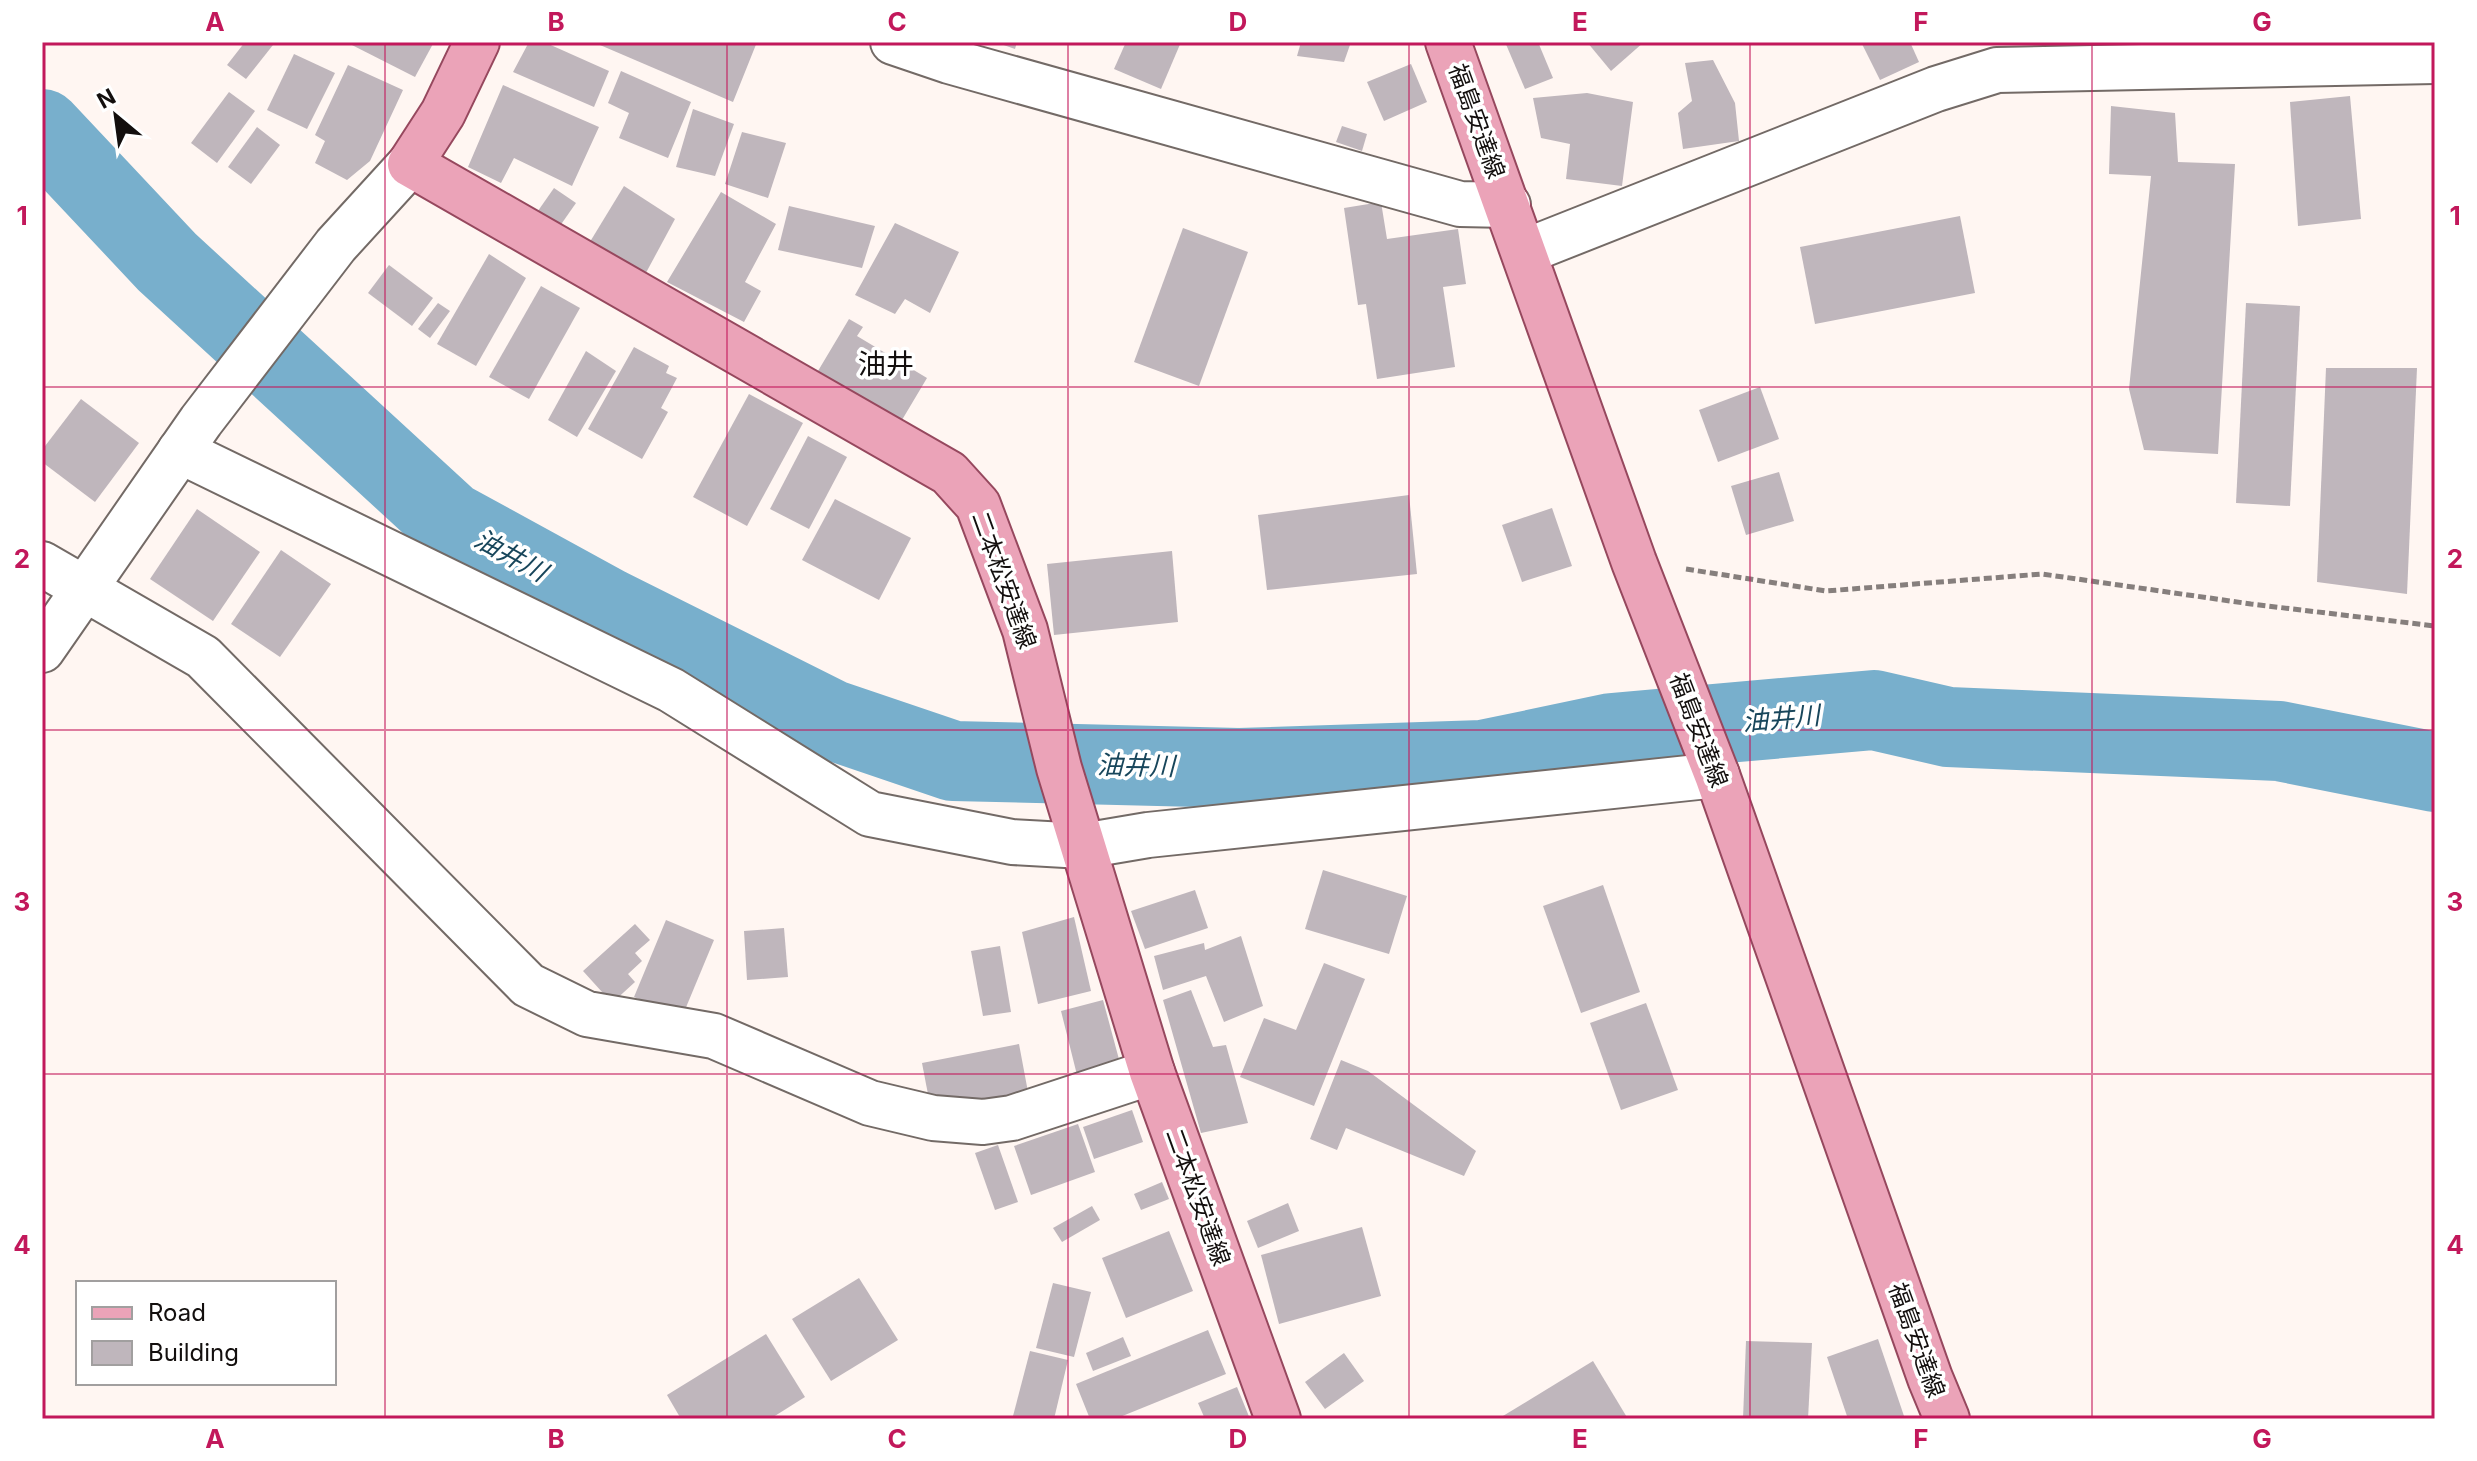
<svg xmlns="http://www.w3.org/2000/svg" width="2477" height="1461" font-family="Inter,'Noto Sans JP',sans-serif">
<rect width="100%" height="100%" fill="#fff6f2"/>
<g fill="none" stroke-linecap="round" stroke-linejoin="round">
<path stroke="#78afcc" stroke-width="80" d="M42,129L167,262L449,521L608,608L832,720L953,761L1239,768L1483,760L1612,733L1874,710L1948,727L2279,741L2435,772"/>
</g>
<g fill="#bfb6bc">
<path d="M245,42H269L273,45L246,79L227,65Z"/>
<path d="M346,42H434L415,77Z"/>
<path d="M529,42H544L609,71L594,107L513,72Z"/>
<path d="M593,42H757L733,102Z"/>
<path d="M995,42H1017L1015,49Z"/>
<path d="M1126,42H1181L1161,89L1114,69Z"/>
<path d="M1301,42H1351L1344,62L1297,56Z"/>
<path d="M1505,42H1538L1553,78L1525,89Z"/>
<path d="M1587,42H1644L1611,71Z"/>
<path d="M1861,42H1910L1919,62L1880,80Z"/>
<path d="M294,54L335,73L307,129L267,110Z"/>
<path d="M1713,60L1735,103L1739,141L1683,149L1678,113L1692,101L1685,63Z"/>
<path d="M1411,64L1427,102L1384,121L1367,82Z"/>
<path d="M348,65L403,90L370,161L347,180L315,163L325,141L315,135Z"/>
<path d="M621,71L691,102L668,158L619,138L629,113L608,103Z"/>
<path d="M503,85L599,127L572,186L514,158L501,183L468,167Z"/>
<path d="M229,92L255,111L217,163L191,143Z"/>
<path d="M1587,93L1633,102L1622,186L1566,179L1570,144L1541,138L1533,98Z"/>
<path d="M2350,96L2361,219L2298,226L2290,102Z"/>
<path d="M2111,106L2175,113L2178,162L2235,164L2218,454L2144,450L2129,389L2151,176L2109,174Z"/>
<path d="M693,109L734,124L715,176L676,167Z"/>
<path d="M1342,126L1367,134L1362,151L1336,142Z"/>
<path d="M257,127L280,145L251,184L228,167Z"/>
<path d="M742,132L786,143L768,198L725,184Z"/>
<path d="M624,186L675,219L641,282L585,250Z"/>
<path d="M554,188L576,203L555,233L533,218Z"/>
<path d="M721,192L776,224L745,282L761,291L744,322L667,282Z"/>
<path d="M1381,202L1387,239L1458,229L1466,284L1443,287L1455,367L1377,379L1366,304L1358,305L1344,208Z"/>
<path d="M789,206L875,226L862,268L778,250Z"/>
<path d="M1960,216L1975,293L1815,324L1800,247Z"/>
<path d="M895,223L959,252L930,313L905,299L895,314L855,295Z"/>
<path d="M1183,228L1248,252L1199,386L1134,362Z"/>
<path d="M489,254L526,278L476,366L437,344Z"/>
<path d="M389,265L433,298L412,326L368,293Z"/>
<path d="M541,286L580,308L529,399L489,377Z"/>
<path d="M438,303L450,311L430,338L418,329Z"/>
<path d="M2246,303L2300,306L2290,506L2236,503Z"/>
<path d="M849,319L863,327L857,336L927,378L899,425L815,376Z"/>
<path d="M634,347L669,366L666,373L677,378L661,408L668,412L642,459L588,429Z"/>
<path d="M586,351L616,371L577,437L548,420Z"/>
<path d="M2326,368H2417L2407,594L2317,582Z"/>
<path d="M1760,387L1779,439L1718,462L1699,410Z"/>
<path d="M749,394L803,423L747,526L693,497Z"/>
<path d="M81,399L139,443L95,502L42,462V450Z"/>
<path d="M808,436L847,457L809,529L770,509Z"/>
<path d="M1779,472L1794,521L1746,535L1731,486Z"/>
<path d="M1409,495L1417,574L1267,590L1258,515Z"/>
<path d="M835,499L911,538L879,600L802,560Z"/>
<path d="M1552,508L1572,566L1522,582L1502,525Z"/>
<path d="M197,509L260,552L213,621L150,579Z"/>
<path d="M281,550L331,584L280,657L231,624Z"/>
<path d="M1172,551L1178,622L1054,635L1047,564Z"/>
<path d="M1323,870L1407,896L1389,954L1305,929Z"/>
<path d="M1603,885L1640,992L1581,1013L1543,906Z"/>
<path d="M1195,890L1208,928L1145,949L1131,911Z"/>
<path d="M1074,917L1091,991L1038,1004L1022,932Z"/>
<path d="M666,920L714,940L682,1017L634,997Z"/>
<path d="M635,924L650,940L635,953L642,961L628,974L635,982L612,1003L583,971Z"/>
<path d="M784,928L788,977L747,980L744,931Z"/>
<path d="M1241,936L1263,1006L1224,1022L1206,976L1163,990L1154,956L1204,943L1205,950Z"/>
<path d="M1000,946L1011,1012L983,1016L971,951Z"/>
<path d="M1324,963L1365,979L1314,1106L1240,1077L1264,1018L1296,1030Z"/>
<path d="M1191,990L1213,1047L1226,1045L1248,1123L1201,1133L1163,1000Z"/>
<path d="M1103,1000L1120,1063L1077,1075L1061,1011Z"/>
<path d="M1646,1003L1678,1090L1621,1110L1590,1023Z"/>
<path d="M1019,1044L1028,1092L931,1110L922,1063Z"/>
<path d="M1341,1060L1368,1071L1476,1151L1464,1176L1346,1128L1337,1150L1310,1139Z"/>
<path d="M1132,1110L1143,1142L1094,1159L1083,1127Z"/>
<path d="M1078,1124L1095,1172L1031,1195L1014,1146Z"/>
<path d="M998,1145L1018,1202L995,1210L975,1153Z"/>
<path d="M1162,1182L1169,1199L1141,1210L1134,1194Z"/>
<path d="M1288,1203L1299,1231L1258,1248L1247,1221Z"/>
<path d="M1092,1206L1100,1220L1062,1242L1053,1228Z"/>
<path d="M1362,1227L1381,1296L1279,1324L1261,1255Z"/>
<path d="M1169,1231L1193,1291L1126,1318L1102,1258Z"/>
<path d="M859,1278L898,1340L831,1381L792,1319Z"/>
<path d="M1053,1283L1091,1292L1074,1357L1036,1348Z"/>
<path d="M1208,1330L1226,1374L1115,1419H1090L1076,1384Z"/>
<path d="M766,1334L805,1397L770,1419H681L667,1395Z"/>
<path d="M1123,1337L1131,1356L1093,1371L1086,1353Z"/>
<path d="M1878,1339L1905,1419H1848L1827,1357Z"/>
<path d="M1746,1341L1812,1343L1808,1419H1743Z"/>
<path d="M1030,1351L1068,1360L1054,1419L1013,1416Z"/>
<path d="M1344,1353L1364,1381L1325,1409L1305,1382Z"/>
<path d="M1593,1361L1628,1419H1498Z"/>
<path d="M1237,1387L1250,1419H1205L1198,1403Z"/>
</g>
<g fill="none" stroke-linecap="round" stroke-linejoin="round">
<defs>
<g id="minor">
<path d="M893,42L949,61L1460,204L1508,205"/>
<path d="M1524,252L1936,89L1997,70L2435,61"/>
<path d="M180,451L671,690L870,814L1012,842L1083,846L1148,835L1717,775"/>
<path d="M42,564L203,657L528,985L587,1014L714,1036L870,1103L933,1118L983,1122L1012,1118L1152,1072"/>
<path d="M42,650L201,421L336,245L410,164"/>
</g>
<g id="major">
<path d="M477,42L443,113L410,164L949,473L978,505L1025,630L1059,768L1152,1072L1278,1419"/>
<path d="M1448,42L1634,562L1717,775L1930,1378L1947,1419"/>
</g>
</defs>
<use href="#minor" stroke="#736a66" stroke-width="48"/>
<use href="#major" stroke="#96485e" stroke-width="48"/>
<path stroke="#867f7d" stroke-width="5" stroke-dasharray="8 4" stroke-linecap="butt" d="M1686,569L1826,591L2042,574L2251,604L2435,626"/>
<use href="#minor" stroke="#fff" stroke-width="44"/>
<use href="#major" stroke="#eba3b8" stroke-width="44"/>
</g>
<path fill="none" stroke="#c2185b" stroke-width="2" stroke-opacity="0.55" d="M385,42V1419M727,42V1419M1068,42V1419M1409,42V1419M1750,42V1419M2092,42V1419M42,387H2435M42,730H2435M42,1074H2435"/>
<g text-anchor="middle" dominant-baseline="central" stroke-width="7" stroke-linejoin="round" paint-order="stroke">
<g font-size="24" fill="#130f0e" stroke="#fff">
<text transform="translate(1477 121) rotate(70)">福島安達線</text>
<text transform="translate(1004 580) rotate(70)">二本松安達線</text>
<text transform="translate(1699 730) rotate(69)">福島安達線</text>
<text transform="translate(1198 1197) rotate(70)">二本松安達線</text>
<text transform="translate(1917 1340) rotate(70)">福島安達線</text>
</g>
<g font-size="26" font-style="italic" fill="#18465b" stroke="#fff">
<text transform="translate(511 555) rotate(29)">油井川</text>
<text transform="translate(1781 718) rotate(-5)">油井川</text>
<text transform="translate(1136 765) rotate(1)">油井川</text>
</g>
<g font-size="28" fill="#130f0e" stroke="#fff">
<text x="886" y="364">油井</text>
</g>
</g>
<rect width="2477" height="1461" fill="none" stroke="#ffffff" stroke-width="88"/>
<rect x="76" y="1281" width="260" height="104" fill="#ffffff" stroke="#a19f9f" stroke-width="2"/>
<rect x="92" y="1307" width="40" height="12" fill="#eba3b8" stroke="#a19f9f" stroke-width="2"/>
<text x="148" y="1321" font-size="24" fill="#130f0e">Road</text>
<rect x="92" y="1341" width="40" height="24" fill="#bfb6bc" stroke="#a19f9f" stroke-width="2"/>
<text x="148" y="1361" font-size="24" fill="#130f0e">Building</text>
<g transform="translate(116 116) rotate(331)" stroke="#ffffff" stroke-width="6" paint-order="stroke">
<path d="M0-6L14 30L0 20L-14 30Z" fill="#130f0e"/>
<text y="-12" font-size="22" font-weight="bold" text-anchor="middle" fill="#130f0e">N</text>
</g>
<rect x="44" y="44" width="2389" height="1373" fill="none" stroke="#c2185b" stroke-width="3"/>
<g font-size="26" text-anchor="middle" font-weight="bold" fill="#c2185b">
<text x="215" y="31">A</text>
<text x="556" y="31">B</text>
<text x="897" y="31">C</text>
<text x="1238" y="31">D</text>
<text x="1580" y="31">E</text>
<text x="1921" y="31">F</text>
<text x="2262" y="31">G</text>
<text x="22" y="225">1</text>
<text x="2455" y="225">1</text>
<text x="22" y="568">2</text>
<text x="2455" y="568">2</text>
<text x="22" y="911">3</text>
<text x="2455" y="911">3</text>
<text x="22" y="1254">4</text>
<text x="2455" y="1254">4</text>
<text x="215" y="1448">A</text>
<text x="556" y="1448">B</text>
<text x="897" y="1448">C</text>
<text x="1238" y="1448">D</text>
<text x="1580" y="1448">E</text>
<text x="1921" y="1448">F</text>
<text x="2262" y="1448">G</text>
</g>
</svg>
